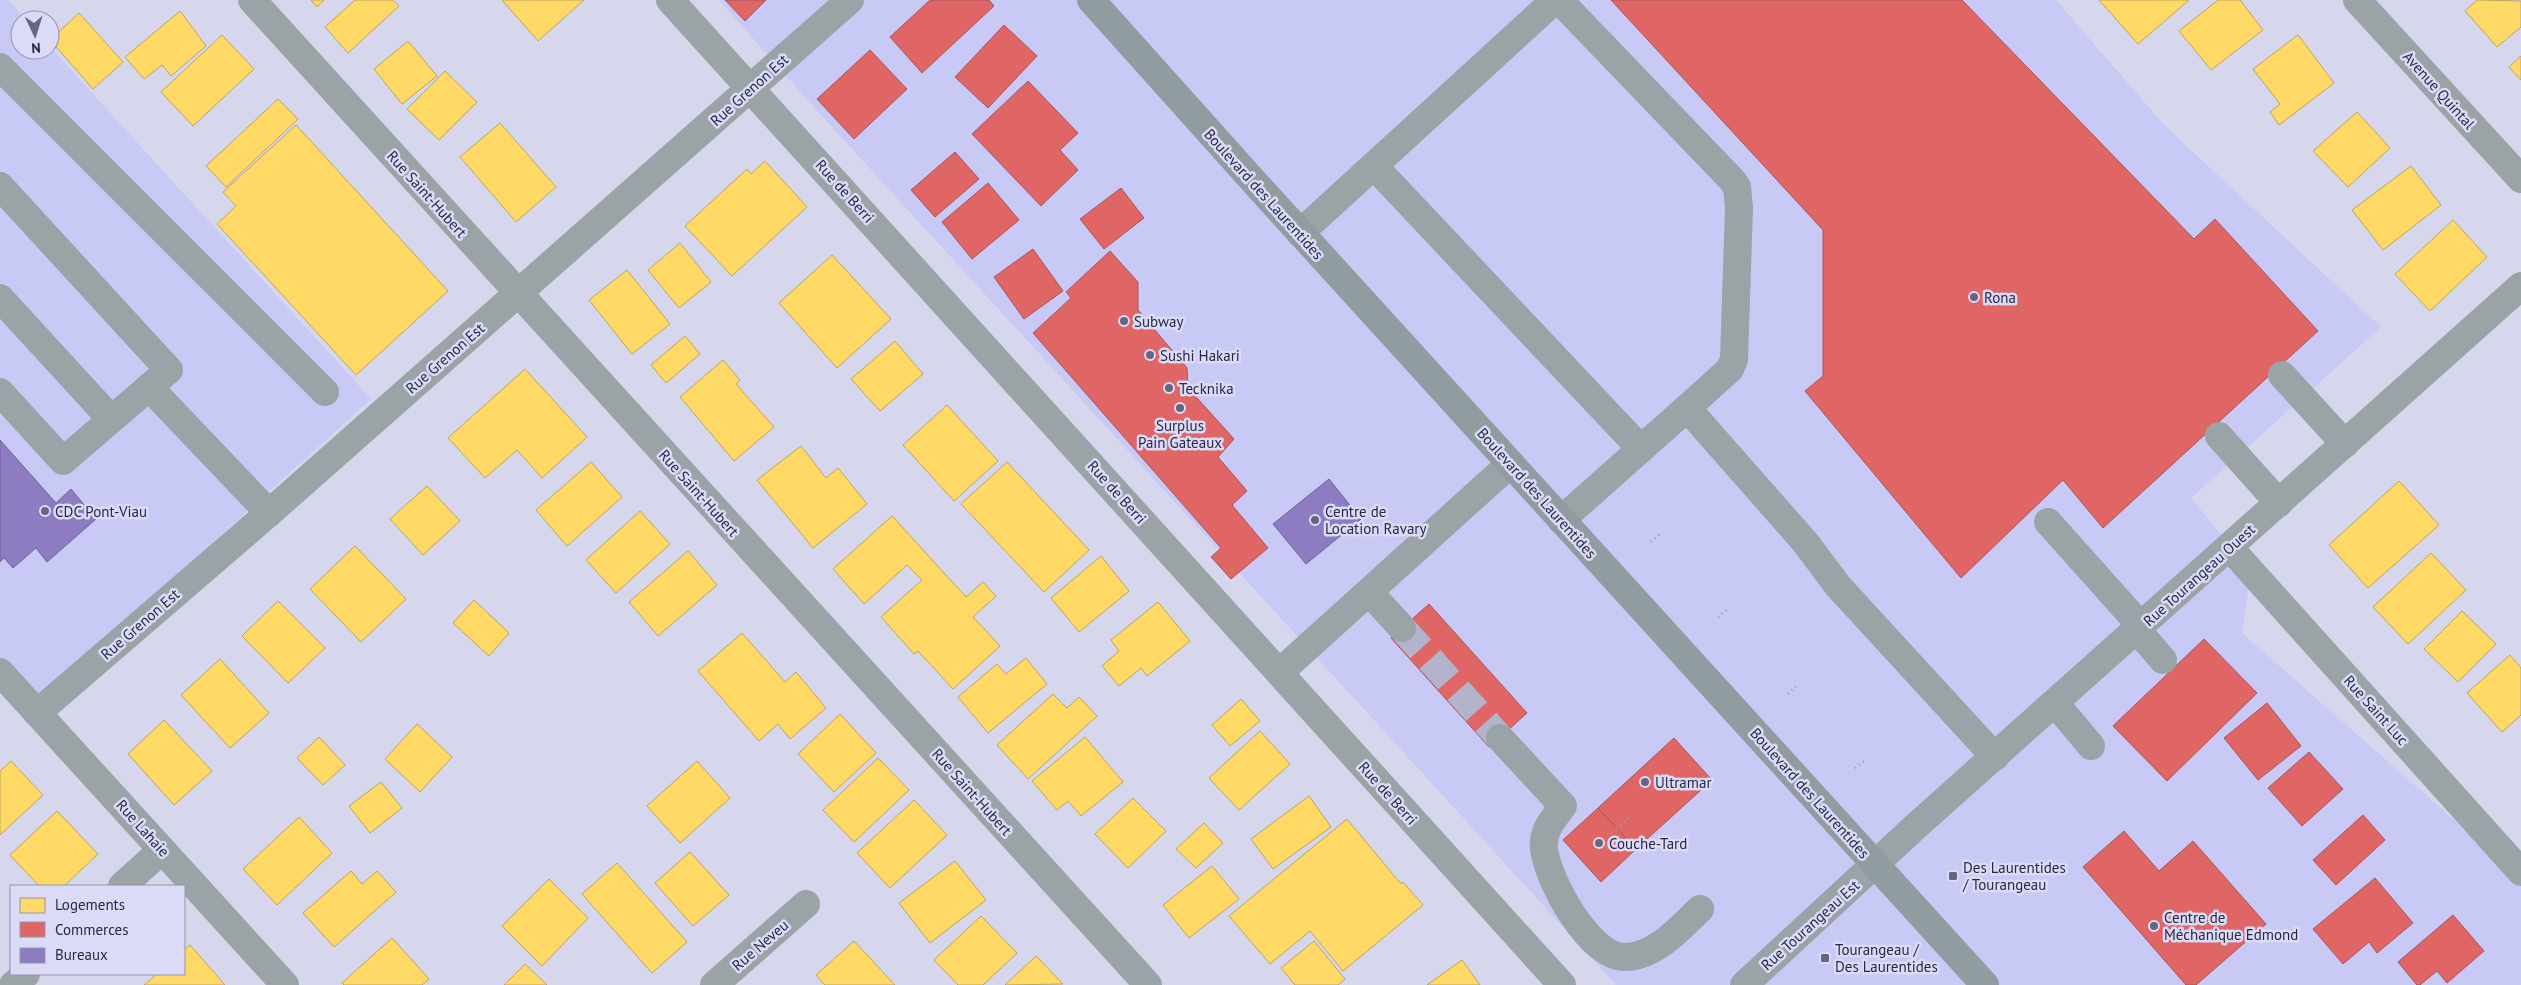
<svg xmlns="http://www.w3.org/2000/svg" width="2521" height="985" font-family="'PT Sans',sans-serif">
<rect width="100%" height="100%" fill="#d6d6ed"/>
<g fill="#c9c9f6">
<path d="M0,0H8L26,20H20V50H50V47L371,399L39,700L0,657Z"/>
<path d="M719,0H2056L2165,126L2381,327L2191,498L2251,571L2242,633L2521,879V985H1616L811,104Z"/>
</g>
<g fill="#ffd966" stroke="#bfa45c">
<path d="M311,0H324L317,7Z"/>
<path d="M355,0H393L399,6L348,53L325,27Z"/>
<path d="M502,0H584L538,41Z"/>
<path d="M2099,0H2189L2138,44Z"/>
<path d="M2218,0H2240L2263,30L2211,70L2179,31Z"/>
<path d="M2477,0L2521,1V27L2497,47L2465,11Z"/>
<path d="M180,11L206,46L171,76L162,65L144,79L125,57Z"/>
<path d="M79,13L123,62L93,89L50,40Z"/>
<path d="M222,35L254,69L193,126L161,92Z"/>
<path d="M2298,35L2334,83L2279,125L2270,112L2280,104L2253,69Z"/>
<path d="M408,41L437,76L402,104L374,69Z"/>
<path d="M2521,56V80L2509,67Z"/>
<path d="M445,71L477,102L439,140L407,109Z"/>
<path d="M278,99L298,119L226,187L206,166Z"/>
<path d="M2357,112L2390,148L2348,187L2313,151Z"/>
<path d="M500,123L556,187L516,222L460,157Z"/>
<path d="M296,125L448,291L356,375L217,224L236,206L223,192Z"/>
<path d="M765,161L807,207L732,276L685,226L747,169L751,174Z"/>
<path d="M2411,166L2441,205L2383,250L2352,210Z"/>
<path d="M2453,220L2487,257L2430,311L2395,274Z"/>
<path d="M680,243L711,282L679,308L648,270Z"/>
<path d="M832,255L891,319L837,368L779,303Z"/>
<path d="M627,270L670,324L632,354L589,300Z"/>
<path d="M685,336L700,354L666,383L651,365Z"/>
<path d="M895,341L923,374L880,411L851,379Z"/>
<path d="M723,360L740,380L736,384L774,427L734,461L680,397Z"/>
<path d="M525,369L587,437L542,478L517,450L485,478L448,438Z"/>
<path d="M947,405L998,461L954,501L903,445Z"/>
<path d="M801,446L826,478L838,468L867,504L813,548L757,480Z"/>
<path d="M591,462L622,497L567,546L536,510Z"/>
<path d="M1007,462L1089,550L1044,592L961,504Z"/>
<path d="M2399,481L2439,525L2368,588L2329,545Z"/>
<path d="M427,486L460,521L423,555L390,519Z"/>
<path d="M640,511L670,544L616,593L586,560Z"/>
<path d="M892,516L966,597L983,582L996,596L973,617L1000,646L953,689L918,651L914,654L881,617L922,580L907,565L864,604L833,569Z"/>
<path d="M355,546L406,599L361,642L310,589Z"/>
<path d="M688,551L717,585L658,636L629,602Z"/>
<path d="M2431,553L2466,590L2408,644L2373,607Z"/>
<path d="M1101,556L1129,591L1079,632L1051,598Z"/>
<path d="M474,600L509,633L489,656L453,623Z"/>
<path d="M278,601L325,648L288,683L242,636Z"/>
<path d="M1158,602L1190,641L1147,676L1141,668L1119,686L1102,666L1119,651L1111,640Z"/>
<path d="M2462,611L2496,644L2458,682L2424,649Z"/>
<path d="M742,633L785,682L796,672L826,708L790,739L778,724L759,741L698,671Z"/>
<path d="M2510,655L2521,668V715L2502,732L2467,693Z"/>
<path d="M1026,658L1047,684L988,733L958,697L997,664L1006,674Z"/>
<path d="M220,659L269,713L230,748L181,695Z"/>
<path d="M1053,694L1067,708L1079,697L1097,716L1028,779L997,745Z"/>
<path d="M1241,699L1260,721L1230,746L1212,725Z"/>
<path d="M840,714L876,753L834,792L798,754Z"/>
<path d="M164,720L212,771L174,805L128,754Z"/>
<path d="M417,724L452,757L420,792L385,759Z"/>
<path d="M1260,731L1290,764L1239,810L1209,778Z"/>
<path d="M319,737L345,765L323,785L297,758Z"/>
<path d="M1085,737L1123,782L1081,816L1068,801L1057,810L1032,781Z"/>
<path d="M878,758L909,790L854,842L823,810Z"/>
<path d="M11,761L43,795L0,835V771Z"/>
<path d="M697,761L730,798L680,843L647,806Z"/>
<path d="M381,782L402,808L370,833L349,806Z"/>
<path d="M1309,796L1331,827L1273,869L1251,839Z"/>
<path d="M1133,798L1166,831L1128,868L1095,834Z"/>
<path d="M914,800L947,835L890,888L857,853Z"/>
<path d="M57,811L98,854L64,886H39L10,855Z"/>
<path d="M299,817L332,853L277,905L243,869Z"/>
<path d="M1347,819L1401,884L1403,882L1423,905L1343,971L1310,931L1270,964L1229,916Z"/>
<path d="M1204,823L1223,843L1196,868L1176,849Z"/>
<path d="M690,852L729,895L693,926L655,883Z"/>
<path d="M955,861L986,900L930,943L899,903Z"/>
<path d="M617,863L687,942L652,973L582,894Z"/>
<path d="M1212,866L1239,899L1189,938L1163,905Z"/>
<path d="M351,871L362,884L377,871L396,892L334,947L303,913Z"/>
<path d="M549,879L588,918L542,966L502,926Z"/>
<path d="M981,916L1017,953L983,985H958L934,960Z"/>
<path d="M392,938L429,979L422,985H344L342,983Z"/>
<path d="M854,941L895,985H825L816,975Z"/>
<path d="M1314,941L1345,979L1338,985H1295L1281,968Z"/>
<path d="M190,945L225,985H144L157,974H184V950Z"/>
<path d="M1036,956L1063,984L1005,985Z"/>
<path d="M1462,960L1480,985H1427Z"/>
<path d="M525,964L547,985H504Z"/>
</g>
<g fill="#e06666" stroke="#a9535c">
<path d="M725,0H766L745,21Z"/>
<path d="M930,0H989L994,6L922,73L890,37Z"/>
<path d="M1611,0H1962L2194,239L2215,219L2318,331L2103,528L2063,480L1961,578L1805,391L1823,376V230Z"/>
<path d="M1004,25L1037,56L988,108L955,77Z"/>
<path d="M870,50L907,89L854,139L817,99Z"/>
<path d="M1028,81L1078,133L1060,150L1078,170L1041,206L972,134Z"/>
<path d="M955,152L979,179L935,217L911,190Z"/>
<path d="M988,183L1019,220L972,259L942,222Z"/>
<path d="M1121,188L1144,218L1104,249L1080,219Z"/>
<path d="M1033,249L1063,291L1024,319L994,277Z"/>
<path d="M1110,251L1138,282V310L1187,368L1188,388L1234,439L1218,457L1247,491L1232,505L1268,548L1231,579L1211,557L1221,548L1033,333L1071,298L1066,292Z"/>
<path d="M1429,604L1527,713L1489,747L1391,638Z"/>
<path d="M2204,639L2257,693L2167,781L2113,726Z"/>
<path d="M2267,703L2301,746L2258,780L2224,738Z"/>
<path d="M1674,738L1712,780L1636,849L1598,808Z"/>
<path d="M2309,752L2343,789L2302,826L2268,788Z"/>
<path d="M1598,808L1636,849L1601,882L1563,840Z"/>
<path d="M2363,815L2385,840L2336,885L2313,860Z"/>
<path d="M2124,831L2159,871L2193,841L2266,924L2196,985H2186L2083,867Z"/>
<path d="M2375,878L2413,923L2377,953L2369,942L2343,964L2313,929Z"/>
<path d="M2453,915L2484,951L2447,983L2437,971L2420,985H2417L2398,962Z"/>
</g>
<g fill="#8e7cc3" stroke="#70639d">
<path d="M0,440L56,503L71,489L96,519L47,562L36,548L13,568L4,558L0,562Z"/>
<path d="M1329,479L1361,519L1306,564L1273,524Z"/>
</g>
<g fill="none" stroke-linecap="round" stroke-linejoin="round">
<path stroke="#b3b3cb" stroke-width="28" stroke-dasharray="28 14" stroke-linecap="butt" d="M1402,628L1500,738"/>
<g stroke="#99a0a5" stroke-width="3" stroke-dasharray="1 4" stroke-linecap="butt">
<path d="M1651,542L1662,532"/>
<path d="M1718,617L1728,609"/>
<path d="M1788,694L1797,685"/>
<path d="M1855,768L1866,760"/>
<path d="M1617,829L1631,816"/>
</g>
<g stroke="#9aa3a6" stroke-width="28">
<path d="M252,0L1148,985"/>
<path d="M670,0L1562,985"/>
<path d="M1559,0L1732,180L1737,187L1739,208L1734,359L1730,369L1687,408"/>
<path d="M2357,0L2521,179"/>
<path d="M0,67L325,392"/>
<path d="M1374,166L1641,449"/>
<path d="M0,186L169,370L63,461L0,392"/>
<path d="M1300,233L1555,0"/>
<path d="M0,298L111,419"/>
<path d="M2282,375L2345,444"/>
<path d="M149,387L269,513"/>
<path d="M2219,436L2279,503"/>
<path d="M1561,520L1687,408L1805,542L1838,586L1995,757"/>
<path d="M2048,522L2141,626"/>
<path d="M2230,548L2521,872"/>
<path d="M1369,592L1402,628"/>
<path d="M2137,630L2163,660"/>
<path d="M0,672L285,985"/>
<path d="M1280,672L1510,464"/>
<path d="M2055,703L2091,746"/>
<path d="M37,713L269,513L850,0"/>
<path d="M1500,738L1563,806C1553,819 1542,831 1544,849C1548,881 1589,956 1624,957C1654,958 1680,928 1700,909"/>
<path d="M122,886L162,850"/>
<path d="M13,985L26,974"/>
<path d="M714,985L806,904"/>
<path d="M1744,985L1915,827L2521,286"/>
</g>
<path stroke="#919ca1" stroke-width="28" d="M1091,0L1256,184L1985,985"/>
</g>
<g fill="#66657f" stroke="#dbdbf8" stroke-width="2">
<circle cx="1974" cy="297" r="5"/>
<circle cx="1124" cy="321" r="5"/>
<circle cx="1150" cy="355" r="5"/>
<circle cx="1169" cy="388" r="5"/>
<circle cx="1180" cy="408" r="5"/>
<circle cx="45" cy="511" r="5"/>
<circle cx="1315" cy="520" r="5"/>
<circle cx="1645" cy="782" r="5"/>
<circle cx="1599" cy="843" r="5"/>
<rect x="1948" y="871" width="10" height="10" rx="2.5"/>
<circle cx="2154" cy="926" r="5"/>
<rect x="1820" y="953" width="10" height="10" rx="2.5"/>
</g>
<g text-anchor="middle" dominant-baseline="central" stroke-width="5" stroke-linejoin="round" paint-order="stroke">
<g font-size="15" fill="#292844" stroke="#dbdbf8">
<text transform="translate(749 90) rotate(-42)">Rue Grenon Est</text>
<text transform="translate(2439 90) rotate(48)">Avenue Quintal</text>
<text transform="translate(845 191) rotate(48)">Rue de Berri</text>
<text transform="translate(427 194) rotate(48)">Rue Saint-Hubert</text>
<text transform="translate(1264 194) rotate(48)">Boulevard des Laurentides</text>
<text transform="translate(445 358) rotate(-41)">Rue Grenon Est</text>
<text transform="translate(1117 492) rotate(48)">Rue de Berri</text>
<text transform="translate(699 493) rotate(48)">Rue Saint-Hubert</text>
<text transform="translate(1537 493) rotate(48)">Boulevard des Laurentides</text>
<text transform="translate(2199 575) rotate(-42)">Rue Tourangeau Ouest</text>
<text transform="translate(140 624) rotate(-41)">Rue Grenon Est</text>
<text transform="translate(2376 710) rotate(48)">Rue Saint Luc</text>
<text transform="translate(972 792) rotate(48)">Rue Saint-Hubert</text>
<text transform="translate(1388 793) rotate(48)">Rue de Berri</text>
<text transform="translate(1810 793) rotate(48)">Boulevard des Laurentides</text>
<text transform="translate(143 828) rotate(48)">Rue Lahaie</text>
<text transform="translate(1810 925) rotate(-42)">Rue Tourangeau Est</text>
<text transform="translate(760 945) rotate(-41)">Rue Neveu</text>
</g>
<g font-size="15" fill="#292844" stroke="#dbdbf8" text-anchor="start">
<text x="1984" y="297">Rona</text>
<text x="1134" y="321">Subway</text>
<text x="1160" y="355">Sushi Hakari</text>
<text x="1179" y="388">Tecknika</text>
<text x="1180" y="425" text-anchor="middle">Surplus<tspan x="1180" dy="17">Pain Gateaux</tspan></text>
<text x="55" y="511">CDC Pont-Viau</text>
<text x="1325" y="511">Centre de<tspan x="1325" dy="17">Location Ravary</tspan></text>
<text x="1655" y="782">Ultramar</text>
<text x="1609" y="843">Couche-Tard</text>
<text x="1963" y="867">Des Laurentides<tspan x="1963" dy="17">/ Tourangeau</tspan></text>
<text x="2164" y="917">Centre de<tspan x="2164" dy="17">Méchanique Edmond</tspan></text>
<text x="1835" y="949">Tourangeau /<tspan x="1835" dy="17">Des Laurentides</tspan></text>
</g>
</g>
<rect x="10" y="885" width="175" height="90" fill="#dbdbf8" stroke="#9493b0"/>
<rect x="20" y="898" width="25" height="15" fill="#ffd966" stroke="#9493b0"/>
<text x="55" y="910" font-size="15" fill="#292844">Logements</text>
<rect x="20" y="922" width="25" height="15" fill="#e06666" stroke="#9493b0"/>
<text x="55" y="935" font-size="15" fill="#292844">Commerces</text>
<rect x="20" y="948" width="25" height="15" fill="#8e7cc3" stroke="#9493b0"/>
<text x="55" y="960" font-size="15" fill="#292844">Bureaux</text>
<g transform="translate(35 35) rotate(176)"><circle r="24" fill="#dbdbf8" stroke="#9493b0"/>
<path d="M0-4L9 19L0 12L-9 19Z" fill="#66657f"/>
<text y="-8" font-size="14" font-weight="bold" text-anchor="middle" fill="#292844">N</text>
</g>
</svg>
